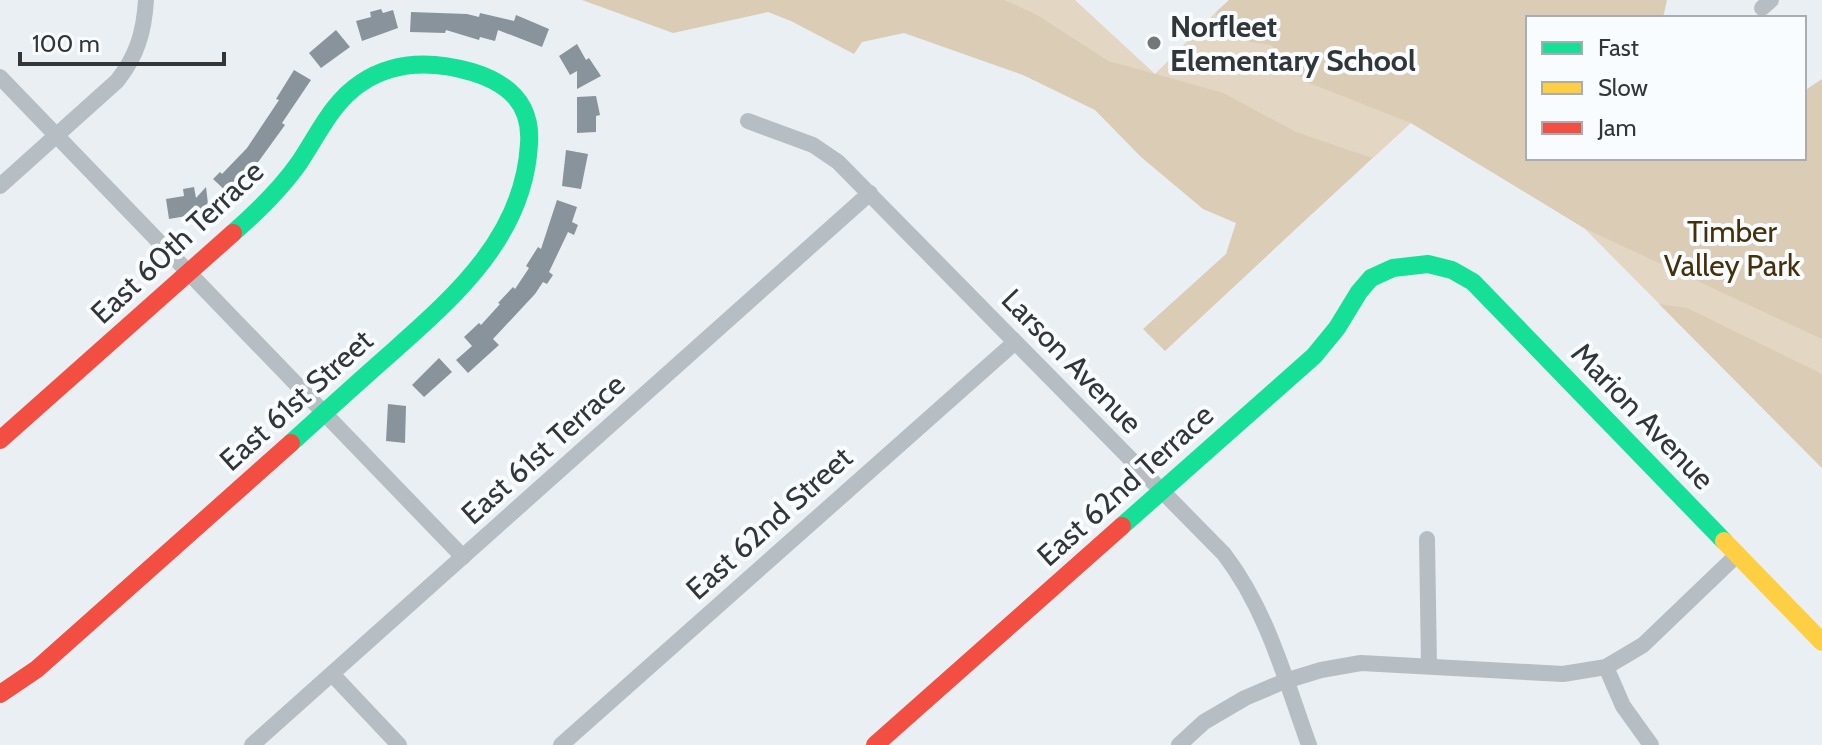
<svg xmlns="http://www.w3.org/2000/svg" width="1822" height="745" font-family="Cabin,sans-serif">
<rect width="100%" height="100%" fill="#eaeff3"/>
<path fill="#e3d6c2" d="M1005,0H1075L1155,74L1217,11L1528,18V158H1804L1822,96V468L1584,228L1411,123L1313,213L1155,75L1109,61L1036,14Z"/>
<g fill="#daccb5">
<path d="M582,0H1005L1036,14L1109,61L1223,93L1296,132L1372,158L1165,351L1143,329L1226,254L1236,223L1203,209L1141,157L1095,110L1023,75L904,33L862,42L854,54L791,21L768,12L673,33Z"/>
<path d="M1229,0H1667L1663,18H1528V158H1804V91L1822,79V339L1584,228L1411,123L1304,81L1271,45L1213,36L1217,11Z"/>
<path d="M1659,304L1687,308L1822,374V468Z"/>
</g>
<g fill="#89939b">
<path d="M381,9L383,13L393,10L398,28L362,41L356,21L371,17L370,12Z"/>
<path d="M411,12L467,14L479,17L480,13L514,21L516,15L549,29L542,47L498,30L495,41L480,37L479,40L446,30L445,33L410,32Z"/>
<path d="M336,30L350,47L321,68L309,53Z"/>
<path d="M577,44L586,60L589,58L601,76L577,89V71L570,75L559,56Z"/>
<path d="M294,70L311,80L282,123L285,125L256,165L228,193L213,179L220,172L222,174L247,148L279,100L276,99Z"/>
<path d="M596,96L600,115L596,116V132L577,133V97Z"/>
<path d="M566,150L588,154L581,189L562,186Z"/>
<path d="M194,187L196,198L206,187L209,212L169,219L166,199L184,196L183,189Z"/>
<path d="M557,200L577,207L572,222L578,225L574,235L568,232L549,272L553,275L547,284L543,282L535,294L493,339L499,345L468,373L456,360L472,346L464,337L479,323L481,325L500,304L498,303L513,287L515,289L529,268L526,266L538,247L541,249Z"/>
<path d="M439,358L452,372L424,397L412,385Z"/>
<path d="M388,404L406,406L405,443L386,441Z"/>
</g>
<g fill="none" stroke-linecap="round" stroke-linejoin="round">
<g stroke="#b7bec3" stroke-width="16">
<path d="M1762,8L1771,0"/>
<path d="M0,77L463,557"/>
<path d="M748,121L813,145L838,162L1224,554C1267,610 1285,679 1309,745"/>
<path d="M0,186L117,81C137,56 144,32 146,0"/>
<path d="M1427,539L1429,666"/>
<path d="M1606,667L1623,706L1651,745"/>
<path d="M332,674L399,745"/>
<path d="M252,745L870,193"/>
<path d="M561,745L1014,343"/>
<path d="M1179,745L1204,722L1245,698L1285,681L1321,670L1361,663L1563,674L1606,667L1643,645L1738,554"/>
</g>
<g stroke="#16e098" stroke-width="18">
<path d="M233,233C257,212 280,190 299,163C318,135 332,102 361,83C395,60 434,61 472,72C508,83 532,103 529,144C524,237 454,297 390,354C357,383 324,413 291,443"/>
<path d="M1122,526L1314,356L1337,328L1359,292L1371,278L1393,268L1428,264L1452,270L1473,282L1724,541"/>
</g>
<path stroke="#ffcf43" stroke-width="18" d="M1724,541L1822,642"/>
<g stroke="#f24e42" stroke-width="18">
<path d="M0,440L233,233"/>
<path d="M0,694L37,669L291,443"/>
<path d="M875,745L1122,526"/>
</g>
</g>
<circle fill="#73777a" stroke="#f8fcff" stroke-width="3" cx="1154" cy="43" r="8"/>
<g text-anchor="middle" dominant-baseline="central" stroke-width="8" stroke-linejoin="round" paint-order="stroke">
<g font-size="30" font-weight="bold" fill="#333639" stroke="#f8fcff" text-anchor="start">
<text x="1170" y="26">Norfleet<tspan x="1170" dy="34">Elementary School</tspan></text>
</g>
<g font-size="30" fill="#44300a" stroke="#f8fcff">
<text x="1732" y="231">Timber<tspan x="1732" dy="34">Valley Park</tspan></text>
</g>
<g font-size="30" fill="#333639" stroke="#f8fcff">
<text transform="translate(177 242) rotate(-43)">East 60th Terrace</text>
<text transform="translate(1072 361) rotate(46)">Larson Avenue</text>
<text transform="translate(296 400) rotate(-42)">East 61st Street</text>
<text transform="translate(1643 416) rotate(46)">Marion Avenue</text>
<text transform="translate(543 449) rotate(-42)">East 61st Terrace</text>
<text transform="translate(1125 485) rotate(-42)">East 62nd Terrace</text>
<text transform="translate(769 523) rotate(-42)">East 62nd Street</text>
</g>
</g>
<rect x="1526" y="16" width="280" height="144" fill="#f8fcff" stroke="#a9adb0" stroke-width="2"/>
<rect x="1542" y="42" width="40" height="12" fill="#16e098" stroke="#a9adb0" stroke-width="2"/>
<text x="1598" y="56" font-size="24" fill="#333639">Fast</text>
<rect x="1542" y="82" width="40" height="12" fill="#ffcf43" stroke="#a9adb0" stroke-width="2"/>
<text x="1598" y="96" font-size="24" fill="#333639">Slow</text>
<rect x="1542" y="122" width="40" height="12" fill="#f24e42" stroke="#a9adb0" stroke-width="2"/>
<text x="1598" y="136" font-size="24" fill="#333639">Jam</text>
<path d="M20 52v12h204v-12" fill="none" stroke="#333639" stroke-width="4"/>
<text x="32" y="52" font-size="24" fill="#333639" stroke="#f8fcff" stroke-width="6" paint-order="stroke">100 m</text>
</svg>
